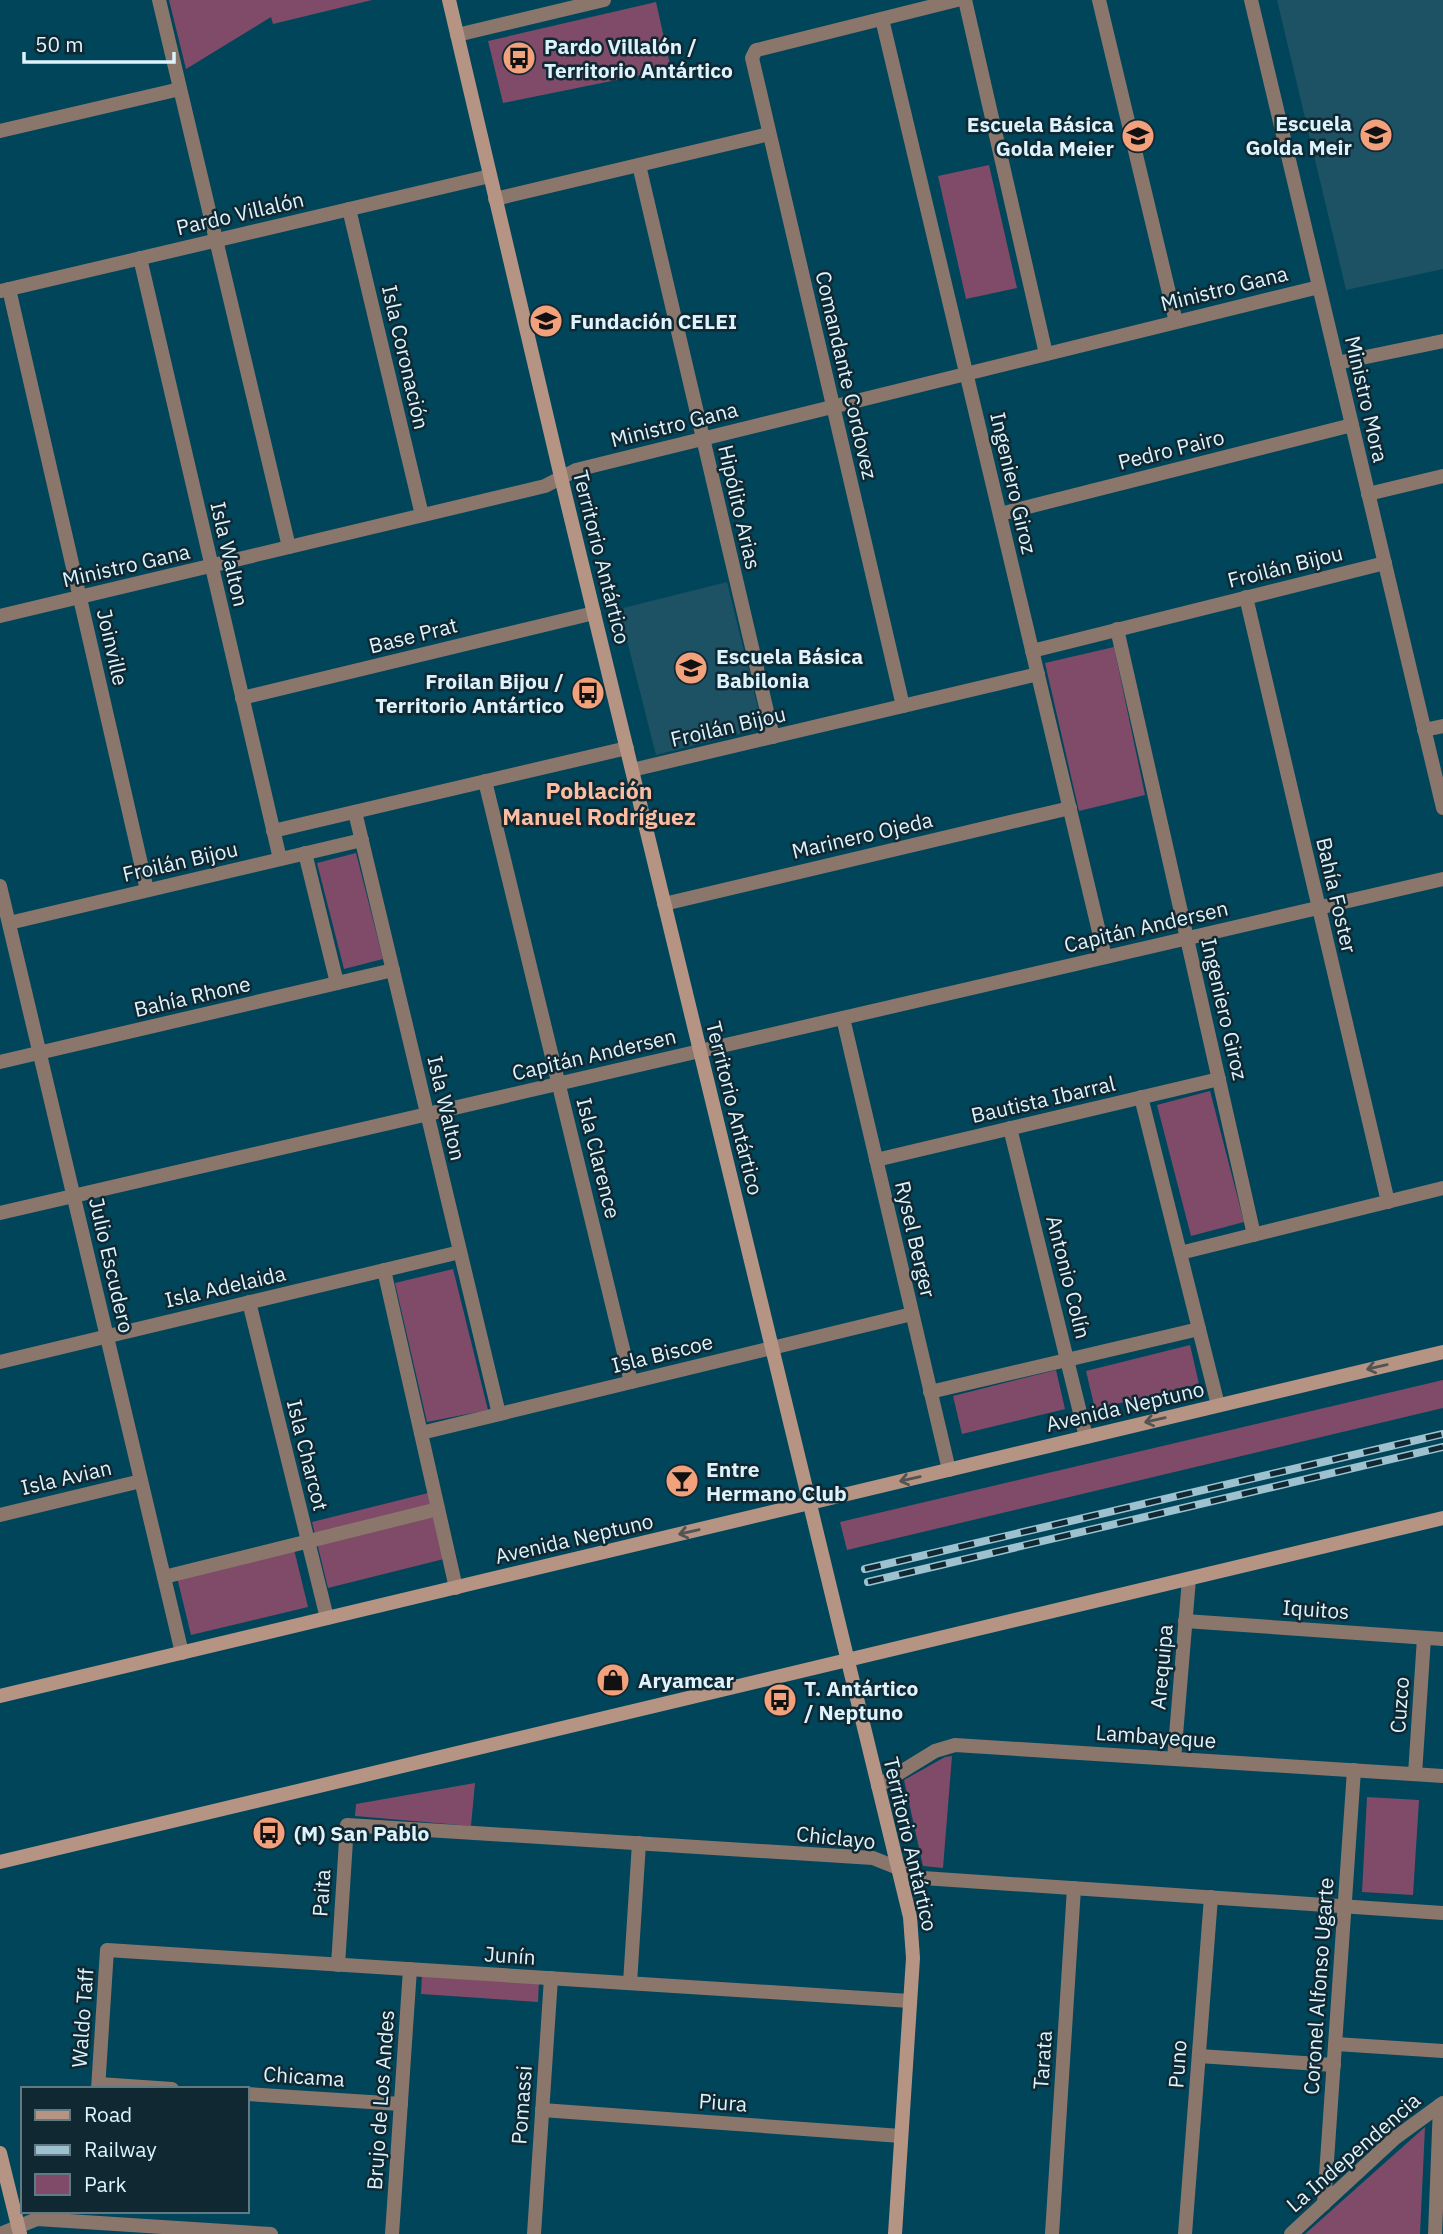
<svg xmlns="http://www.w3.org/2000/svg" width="1443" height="2234" font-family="'IBM Plex Sans',sans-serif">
<rect width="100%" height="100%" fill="#00455a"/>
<g fill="#1d5164">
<path d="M1277,0H1443V269L1346,290Z"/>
<path d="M727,582L763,728L656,755L619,609Z"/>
</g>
<g fill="#7f4b68">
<path d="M169,0H372L273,24L271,17L186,69Z"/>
<path d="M656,2L671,69L503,103L488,41Z"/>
<path d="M989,165L1017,288L966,299L938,176Z"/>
<path d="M1114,647L1145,795L1079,811L1045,663Z"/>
<path d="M356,853L383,959L344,969L317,863Z"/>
<path d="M1210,1091L1244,1222L1191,1236L1157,1105Z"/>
<path d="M453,1269L488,1410L427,1422L395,1283Z"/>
<path d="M1190,1345L1199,1384L1095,1409L1086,1371Z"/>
<path d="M1056,1370L1065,1409L962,1434L953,1396Z"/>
<path d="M1443,1380V1408L847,1550L840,1522Z"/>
<path d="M428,1493L444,1559L328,1588L312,1522Z"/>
<path d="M292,1541L308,1607L191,1635L175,1569Z"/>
<path d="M952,1756L943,1868L923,1866L904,1780L945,1757Z"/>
<path d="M475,1783L471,1826L355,1816L356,1804Z"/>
<path d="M1367,1797L1419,1800L1413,1895L1362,1892Z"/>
<path d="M422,1975L539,1982L538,2002L421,1994Z"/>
<path d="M1425,2127L1420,2234H1305Z"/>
</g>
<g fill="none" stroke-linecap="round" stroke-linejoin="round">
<g stroke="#8b766c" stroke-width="14">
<path d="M159,0L289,547"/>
<path d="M965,0L1046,354"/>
<path d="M1099,0L1176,322"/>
<path d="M1251,0L1443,808"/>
<path d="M882,19L1105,957"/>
<path d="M457,35L604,0"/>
<path d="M0,131L180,89"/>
<path d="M639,165L773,737"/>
<path d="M495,199L769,134"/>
<path d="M349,209L422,515"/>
<path d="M140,258L280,859"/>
<path d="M9,289L147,890"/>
<path d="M1,291L490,176"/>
<path d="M1337,363L1443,341"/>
<path d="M1368,494L1443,476"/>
<path d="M1000,514L1352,425"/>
<path d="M1246,597L1388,1202"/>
<path d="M0,616L545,486L576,470L1319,287"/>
<path d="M1117,629L1254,1235"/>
<path d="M1032,651L1385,563"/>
<path d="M242,698L594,613"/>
<path d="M903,706L752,58L756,50L761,49L957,0"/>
<path d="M1424,730L1443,726"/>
<path d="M632,770L1038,674"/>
<path d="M485,781L631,1382"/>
<path d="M355,812L499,1414"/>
<path d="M273,831L627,748"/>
<path d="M305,853L337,983"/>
<path d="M0,886L182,1653"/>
<path d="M664,904L1070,808"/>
<path d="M9,923L362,840"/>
<path d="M843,1018L949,1470"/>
<path d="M0,1062L393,970"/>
<path d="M1141,1097L1218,1405"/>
<path d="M1010,1128L1086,1437"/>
<path d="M876,1160L1219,1079"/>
<path d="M0,1213L1443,879"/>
<path d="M1180,1253L1443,1188"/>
<path d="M384,1270L456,1588"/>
<path d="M249,1302L327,1618"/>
<path d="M0,1362L460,1252"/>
<path d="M930,1392L1199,1329"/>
<path d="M421,1433L912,1314"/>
<path d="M0,1515L141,1481"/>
<path d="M164,1577L438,1509"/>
<path d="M1185,1621L1443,1639"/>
<path d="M1174,1759L1189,1579"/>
<path d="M1415,1774L1424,1638"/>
<path d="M878,1786L935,1751L955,1745L1443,1776"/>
<path d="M338,1965L347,1825L873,1858L923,1878L1443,1913"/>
<path d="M630,1983L639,1843"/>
<path d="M1336,2044L1443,2051"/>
<path d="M1199,2056L1334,2065"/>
<path d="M99,2084L172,2089"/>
<path d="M98,2089L107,1950L910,2001"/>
<path d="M247,2094L401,2104"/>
<path d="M542,2110L901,2136"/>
<path d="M1324,2204L1354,1770"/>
<path d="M0,2234L37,2219L271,2234"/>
<path d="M392,2234L410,1969"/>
<path d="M534,2234L551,1978"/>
<path d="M1052,2234L1074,1888"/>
<path d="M1185,2234L1211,1897"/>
<path d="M1291,2234L1395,2138L1443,2103"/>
<path d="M1435,2234L1440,2105"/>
</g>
<g stroke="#b69484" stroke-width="14">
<path d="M449,0L565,494L910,1917L913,1958L895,2234"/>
<path d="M0,1696L1443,1352"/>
<path d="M0,1862L1443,1518"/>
<path d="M0,2153L20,2234"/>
</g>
<defs>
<g id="rail">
<path d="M865,1569L1443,1434"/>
<path d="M868,1582L1443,1447"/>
</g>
</defs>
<use href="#rail" stroke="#9dc1ce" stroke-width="8"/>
<use href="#rail" stroke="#102832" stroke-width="5" stroke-dasharray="16" stroke-linecap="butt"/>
</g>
<defs><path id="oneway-shaft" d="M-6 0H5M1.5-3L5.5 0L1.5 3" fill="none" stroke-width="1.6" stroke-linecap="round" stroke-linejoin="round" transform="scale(1.75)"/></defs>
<g stroke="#525353">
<use href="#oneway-shaft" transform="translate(1377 1367) rotate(167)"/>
<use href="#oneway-shaft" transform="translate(1155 1420) rotate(167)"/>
<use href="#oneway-shaft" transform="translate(910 1479) rotate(167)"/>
<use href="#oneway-shaft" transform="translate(689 1532) rotate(167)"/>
</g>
<defs>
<symbol id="bus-disc" viewBox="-11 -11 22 22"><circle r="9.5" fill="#f1a17c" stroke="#102832"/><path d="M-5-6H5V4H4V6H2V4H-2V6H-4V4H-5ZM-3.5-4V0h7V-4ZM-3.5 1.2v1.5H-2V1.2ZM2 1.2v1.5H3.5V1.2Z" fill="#111"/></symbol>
<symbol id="school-disc" viewBox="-11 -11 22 22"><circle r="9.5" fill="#f1a17c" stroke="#102832"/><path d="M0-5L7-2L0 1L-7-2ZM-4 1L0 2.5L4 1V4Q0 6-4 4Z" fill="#111"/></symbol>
<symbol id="bar-disc" viewBox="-11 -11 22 22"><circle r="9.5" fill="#f1a17c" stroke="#102832"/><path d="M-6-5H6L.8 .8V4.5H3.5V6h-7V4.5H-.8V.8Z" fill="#111"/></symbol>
<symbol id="shop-disc" viewBox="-11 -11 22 22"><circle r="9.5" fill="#f1a17c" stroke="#102832"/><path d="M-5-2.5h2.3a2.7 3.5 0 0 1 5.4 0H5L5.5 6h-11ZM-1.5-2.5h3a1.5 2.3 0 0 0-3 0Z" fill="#111"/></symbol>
</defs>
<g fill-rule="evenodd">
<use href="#bus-disc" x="500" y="39" width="38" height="38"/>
<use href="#school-disc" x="1357" y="116" width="38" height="38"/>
<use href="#school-disc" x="1119" y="117" width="38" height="38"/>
<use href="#school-disc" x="527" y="302" width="38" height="38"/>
<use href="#school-disc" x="672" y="649" width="38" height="38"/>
<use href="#bus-disc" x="569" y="674" width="38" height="38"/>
<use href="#bar-disc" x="663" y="1462" width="38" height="38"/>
<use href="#shop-disc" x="594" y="1661" width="38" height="38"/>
<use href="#bus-disc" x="761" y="1681" width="38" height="38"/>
<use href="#bus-disc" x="250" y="1814" width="38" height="38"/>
</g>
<g text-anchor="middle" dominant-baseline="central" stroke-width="5" stroke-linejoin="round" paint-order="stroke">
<g font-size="21" font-weight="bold" fill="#ddf4fe" stroke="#102832" text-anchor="start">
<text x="544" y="46">Pardo Villalón /<tspan x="544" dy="24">Territorio Antártico</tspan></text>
<text x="1352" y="123" text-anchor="end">Escuela<tspan x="1352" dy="24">Golda Meir</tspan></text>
<text x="1114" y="124" text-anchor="end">Escuela Básica<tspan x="1114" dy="24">Golda Meier</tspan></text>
<text x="570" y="321">Fundación CELEI</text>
<text x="716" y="656">Escuela Básica<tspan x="716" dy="24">Babilonia</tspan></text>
<text x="564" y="681" text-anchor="end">Froilan Bijou /<tspan x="564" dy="24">Territorio Antártico</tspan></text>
<text x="706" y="1469">Entre<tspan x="706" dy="24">Hermano Club</tspan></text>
<text x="638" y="1680">Aryamcar</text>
<text x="804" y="1688">T. Antártico<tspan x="804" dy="24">/ Neptuno</tspan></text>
<text x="294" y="1833">(M) San Pablo</text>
</g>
<g font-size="21" fill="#ddf4fe" stroke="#102832">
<text transform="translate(240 213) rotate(-13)">Pardo Villalón</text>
<text transform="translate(1224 288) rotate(-14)">Ministro Gana</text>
<text transform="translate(406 357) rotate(77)">Isla Coronación</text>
<text transform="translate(847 375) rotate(77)">Comandante Cordovez</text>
<text transform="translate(1367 399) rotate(77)">Ministro Mora</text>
<text transform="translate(674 424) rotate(-14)">Ministro Gana</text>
<text transform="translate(1171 449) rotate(-14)">Pedro Pairo</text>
<text transform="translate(1014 483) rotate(77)">Ingeniero Giroz</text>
<text transform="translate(740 507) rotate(77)">Hipólito Arias</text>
<text transform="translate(230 554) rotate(77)">Isla Walton</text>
<text transform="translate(602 557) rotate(76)">Territorio Antártico</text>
<text transform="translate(126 565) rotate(-13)">Ministro Gana</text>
<text transform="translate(1285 566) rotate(-14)">Froilán Bijou</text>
<text transform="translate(413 635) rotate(-14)">Base Prat</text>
<text transform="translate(113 647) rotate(77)">Joinville</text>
<text transform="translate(728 726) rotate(-13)">Froilán Bijou</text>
<text transform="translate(862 835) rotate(-13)">Marinero Ojeda</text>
<text transform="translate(180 861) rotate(-13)">Froilán Bijou</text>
<text transform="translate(1337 895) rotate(77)">Bahía Foster</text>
<text transform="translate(1146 926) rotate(-13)">Capitán Andersen</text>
<text transform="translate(192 996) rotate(-13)">Bahía Rhone</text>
<text transform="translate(1225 1009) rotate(77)">Ingeniero Giroz</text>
<text transform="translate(594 1054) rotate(-13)">Capitán Andersen</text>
<text transform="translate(1043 1099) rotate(-13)">Bautista Ibarral</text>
<text transform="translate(447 1108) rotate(77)">Isla Walton</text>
<text transform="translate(735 1108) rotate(76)">Territorio Antártico</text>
<text transform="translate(599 1158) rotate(76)">Isla Clarence</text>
<text transform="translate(916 1239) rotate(77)">Rysel Berger</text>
<text transform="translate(112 1265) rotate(77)">Julio Escudero</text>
<text transform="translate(1069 1277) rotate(76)">Antonio Colín</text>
<text transform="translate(225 1286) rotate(-13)">Isla Adelaida</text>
<text transform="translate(662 1353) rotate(-14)">Isla Biscoe</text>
<text transform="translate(1125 1406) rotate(-13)">Avenida Neptuno</text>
<text transform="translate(308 1455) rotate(76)">Isla Charcot</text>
<text transform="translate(66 1477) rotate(-13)">Isla Avian</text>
<text transform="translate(574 1538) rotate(-13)">Avenida Neptuno</text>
<text transform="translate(1316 1609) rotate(4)">Iquitos</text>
<text transform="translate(1161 1667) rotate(-85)">Arequipa</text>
<text transform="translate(1399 1705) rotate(-86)">Cuzco</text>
<text transform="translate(1156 1736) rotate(4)">Lambayeque</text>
<text transform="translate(836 1837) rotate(6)">Chiclayo</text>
<text transform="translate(911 1844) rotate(77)">Territorio Antártico</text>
<text transform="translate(321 1893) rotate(-86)">Paita</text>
<text transform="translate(510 1955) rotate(4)">Junín</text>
<text transform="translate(1318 1986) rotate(-86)">Coronel Alfonso Ugarte</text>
<text transform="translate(82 2018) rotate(-86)">Waldo Taff</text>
<text transform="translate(1042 2060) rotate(-86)">Tarata</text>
<text transform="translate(1177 2064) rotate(-86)">Puno</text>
<text transform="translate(304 2076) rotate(4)">Chicama</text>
<text transform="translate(380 2100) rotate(-86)">Brujo de Los Andes</text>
<text transform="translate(723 2102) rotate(4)">Piura</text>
<text transform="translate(521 2105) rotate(-86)">Pomassi</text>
<text transform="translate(1353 2152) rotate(-41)">La Independencia</text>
</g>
<g font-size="23" font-weight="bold" fill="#fbbea2" stroke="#102832">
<text x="599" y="790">Población<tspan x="599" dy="26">Manuel Rodríguez</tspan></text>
</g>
</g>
<rect x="21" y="2087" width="228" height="126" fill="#102832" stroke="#627a84" stroke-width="2"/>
<rect x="35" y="2110" width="35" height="10" fill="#b69484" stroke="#627a84" stroke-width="2"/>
<text x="84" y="2122" font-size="21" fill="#ddf4fe">Road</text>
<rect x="35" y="2145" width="35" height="10" fill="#9dc1ce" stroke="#627a84" stroke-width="2"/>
<text x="84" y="2157" font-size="21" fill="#ddf4fe">Railway</text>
<rect x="35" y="2174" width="35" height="21" fill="#7f4b68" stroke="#627a84" stroke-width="2"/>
<text x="84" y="2192" font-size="21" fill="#ddf4fe">Park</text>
<path d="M24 52v10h150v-10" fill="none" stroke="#ddf4fe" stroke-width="3.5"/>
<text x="35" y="52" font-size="21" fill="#ddf4fe" stroke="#102832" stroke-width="5" paint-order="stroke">50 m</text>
</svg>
